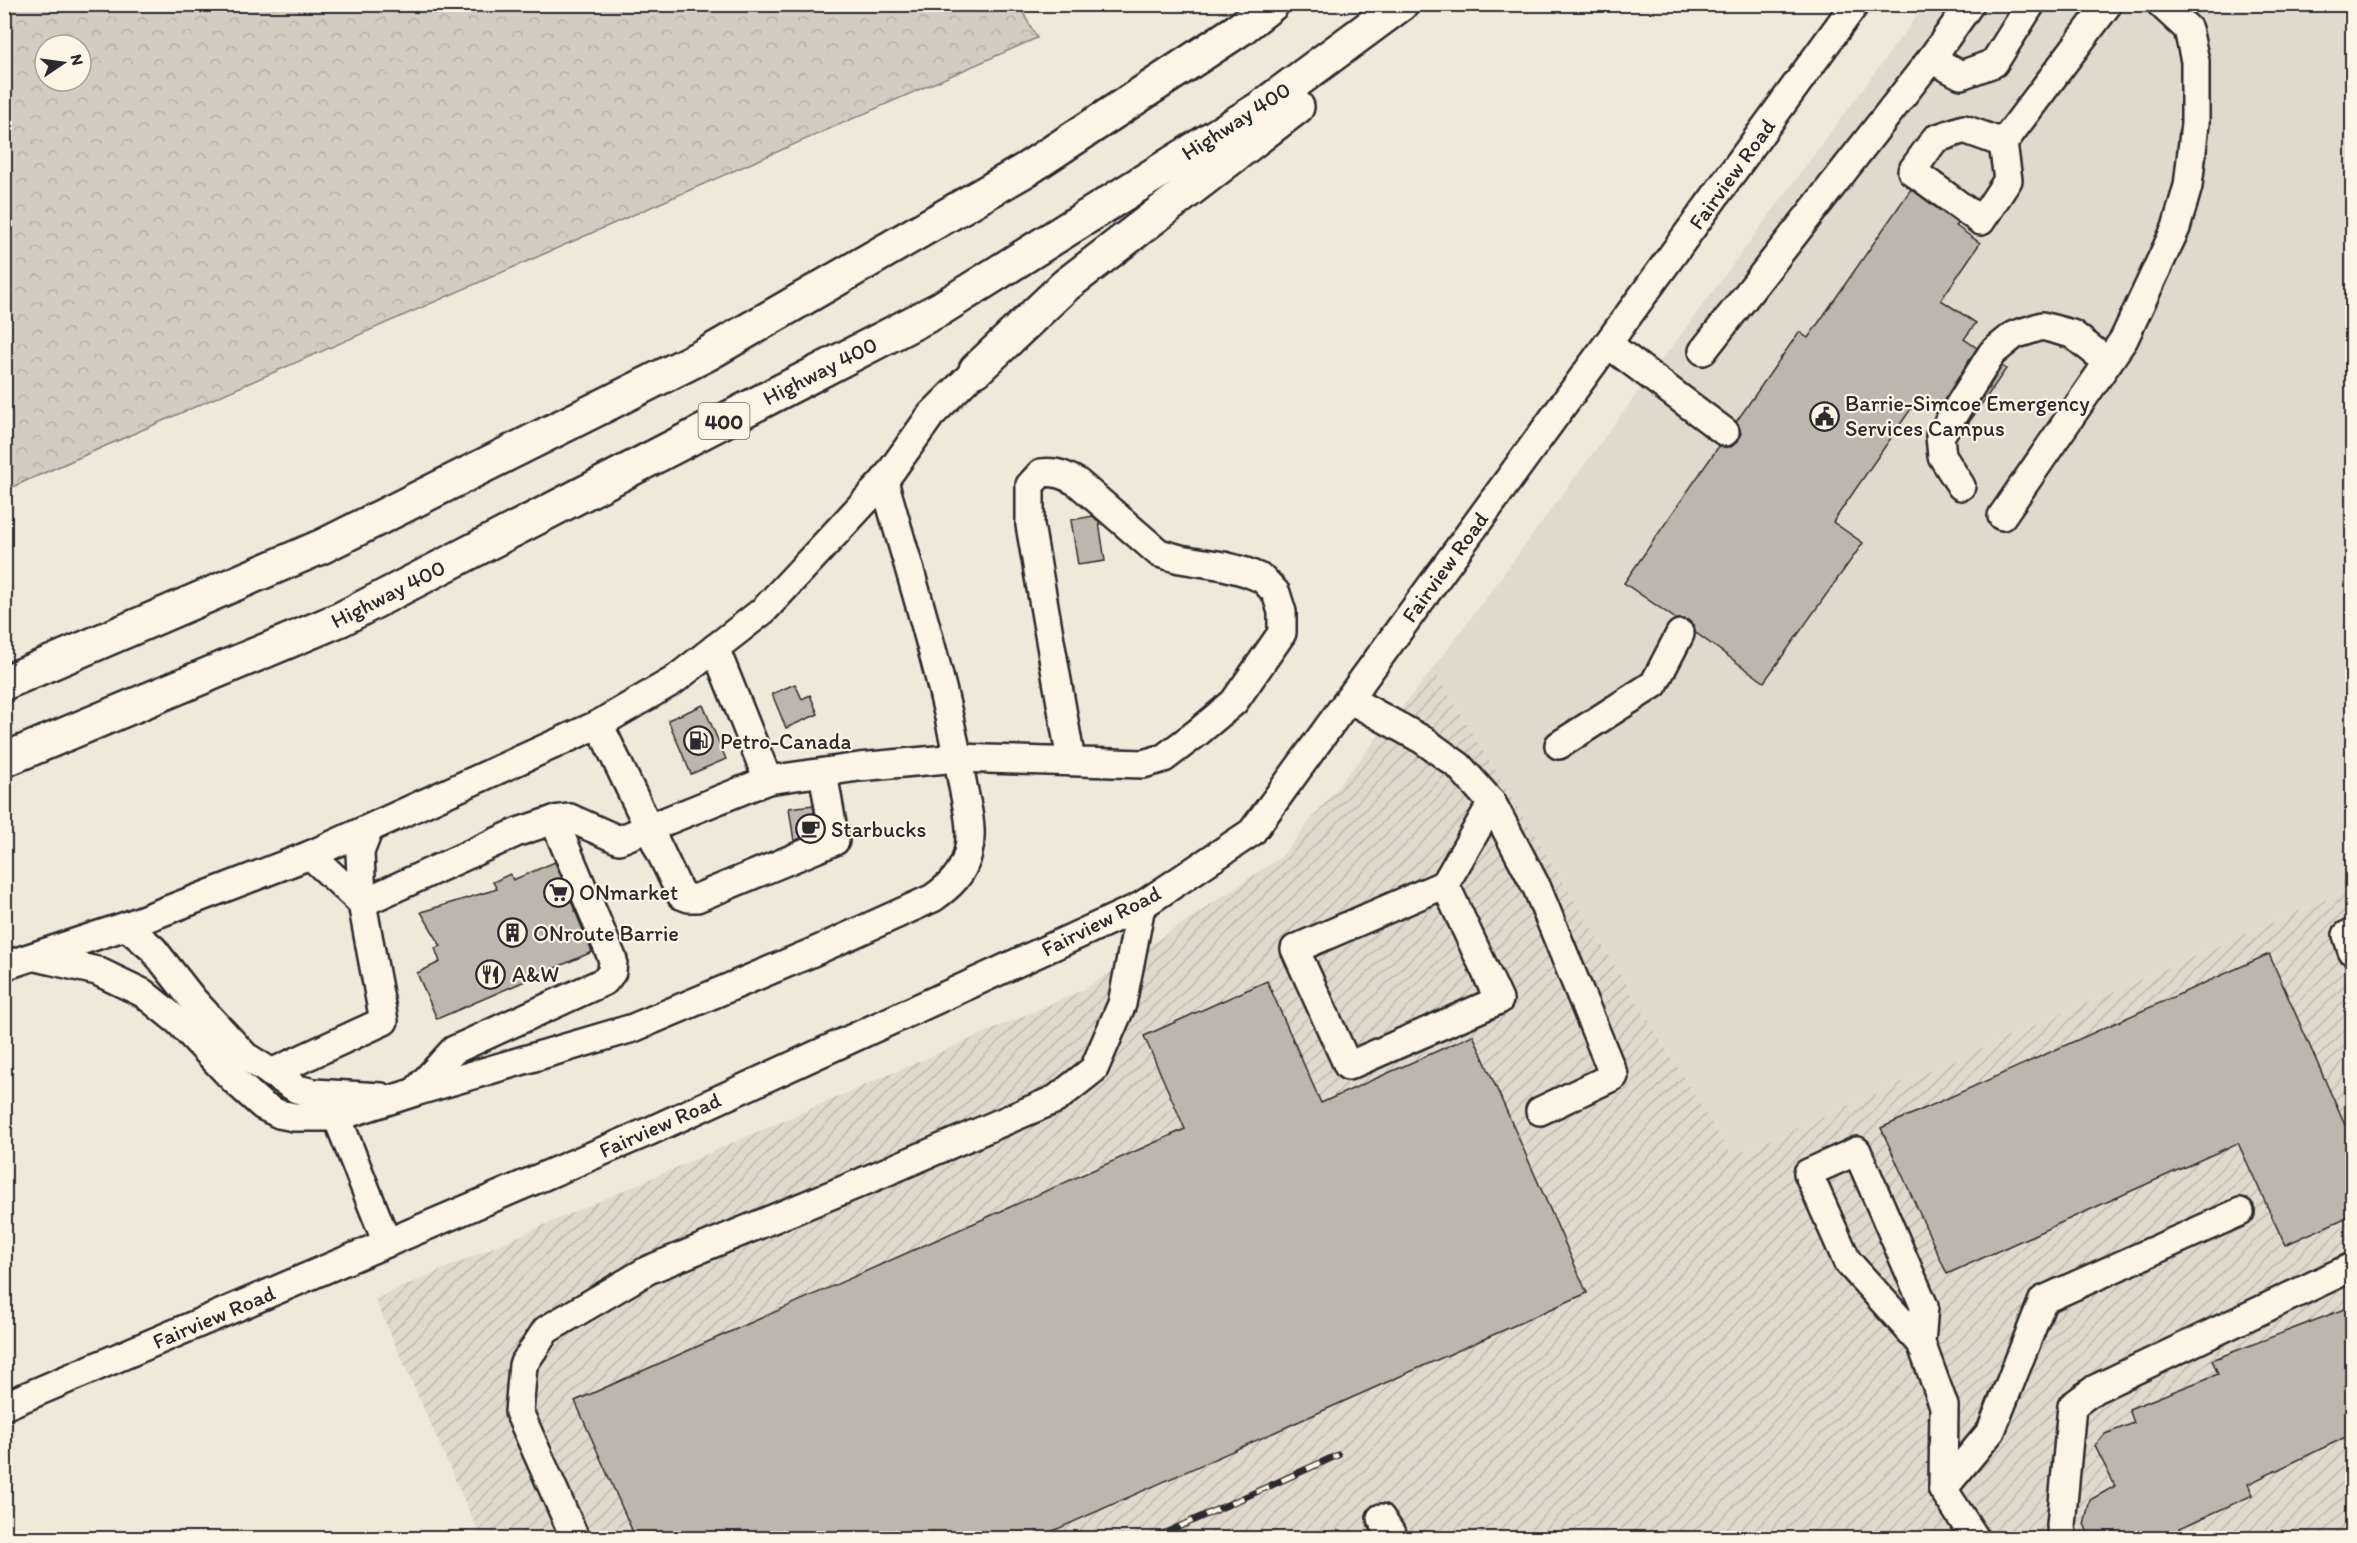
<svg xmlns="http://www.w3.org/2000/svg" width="2357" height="1543" font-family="Itim,sans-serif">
<defs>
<pattern id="industrial-furrows" width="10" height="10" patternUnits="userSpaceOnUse" patternTransform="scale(1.5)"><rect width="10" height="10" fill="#e0dacc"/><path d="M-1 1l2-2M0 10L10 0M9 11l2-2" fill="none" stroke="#c0bbaf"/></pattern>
<pattern id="forest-crowns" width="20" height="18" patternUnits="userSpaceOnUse" patternTransform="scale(1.5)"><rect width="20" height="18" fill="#d2cdc0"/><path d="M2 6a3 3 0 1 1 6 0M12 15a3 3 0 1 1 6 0" fill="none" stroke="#b4b0a5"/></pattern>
</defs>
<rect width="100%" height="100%" fill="#efe9da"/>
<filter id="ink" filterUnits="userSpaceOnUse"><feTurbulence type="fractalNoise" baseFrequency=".0167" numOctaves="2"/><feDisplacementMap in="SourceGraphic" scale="12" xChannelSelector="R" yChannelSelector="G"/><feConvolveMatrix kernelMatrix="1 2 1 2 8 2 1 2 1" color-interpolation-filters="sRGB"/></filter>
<g filter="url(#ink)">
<path fill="#e0dacc" d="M1925,5H2352V888L1732,1156L1433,669Z"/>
<path fill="url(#industrial-furrows)" d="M1433,669L1732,1156L2352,888V1538H481L375,1299L1085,989L1281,857Z"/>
<path fill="url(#forest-crowns)" stroke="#7e7c76" stroke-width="1.5" fill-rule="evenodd" d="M1018,4L1037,38L5,490V5ZM45,45H81V81H45Z"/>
<g fill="#bcb7ac" stroke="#2b2b2b" stroke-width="1.5">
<path d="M1911,189L1958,224L1956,226L1980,243L1941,300L1976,323L1964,339L1977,348L1936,413L1917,400L1833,522L1863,543L1764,682L1696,633L1694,626L1688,620L1676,619L1624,583L1719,446L1731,447L1738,441L1741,433L1736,422L1799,332L1808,338Z"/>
<path d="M2002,366L2006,369L1963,431H1962Z"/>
<path d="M1093,516L1099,522L1105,561L1078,565L1071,520Z"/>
<path d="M795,684L802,699L810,695L818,714L786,728L772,694Z"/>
<path d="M703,705L726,759L691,774L668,720Z"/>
<path d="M813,805L817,831L794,841L789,808Z"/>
<path d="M555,862L592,952L437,1019L417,973L440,962L435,948L441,946L421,912L497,889L493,882L510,874L513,880Z"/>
<path d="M2269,954L2352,1141V1215L2285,1245L2238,1143L1947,1274L1881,1128Z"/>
<path d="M1267,981L1321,1103L1473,1035L1587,1293L1035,1539H636L575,1401L1185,1129L1144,1036Z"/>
<path d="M2352,1306V1434L2248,1484L2253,1495L2180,1528L2184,1539H2091L2084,1524L2090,1500L2115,1486L2095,1446L2105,1434L2134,1423L2129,1409L2218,1374L2212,1360Z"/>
</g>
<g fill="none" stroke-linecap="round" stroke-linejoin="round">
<defs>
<g id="minor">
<path d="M1970,4L1931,59L1961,75L1994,63L2031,4"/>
<path d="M2003,143L1964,129L1935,139L1912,171L1981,221L2008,180L2003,143L2108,4"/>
<path d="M1608,344L1725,432"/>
<path d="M1703,351L1931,59"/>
<path d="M1961,486L1942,456L1940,436L1992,353L2014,335L2042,326L2072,334L2108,362"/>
<path d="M2002,516L2124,339L2176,228L2188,186L2195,124V61L2188,29L2161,4"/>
<path d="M715,648L768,780"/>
<path d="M1349,699L1423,740L1459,766L1492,803L1537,888L1614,1076L1540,1111"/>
<path d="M599,724L681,895L689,898H697L835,841L823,773"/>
<path d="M1559,745L1654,684L1680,634"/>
<path d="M310,855L362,903"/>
<path d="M1445,884L1295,949L1348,1066L1499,1000L1445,884L1492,803"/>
<path d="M362,903L360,852L369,829"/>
<path d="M126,926L153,949L194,1001L245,1056L297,1089L314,1093L381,1097"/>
<path d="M2352,933L2347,935L2352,951"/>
<path d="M36,957L97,971L143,993L179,1022L234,1080L263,1106L279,1114L294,1117H337L415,1092L633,1028L811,953L933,898C950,886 963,874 968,853C974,829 966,804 962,781C944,679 912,580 884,481"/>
<path d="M4,966L126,926L310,855L599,724L673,681L764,610L884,481L931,415L976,370"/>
<path d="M271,1073L384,1021L362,903L518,832L554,820L570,818L619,840L768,780L859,767L958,758L1143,764L1164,758L1197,733L1234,702L1282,633V612L1276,593L1263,579L1246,572L1224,566L1180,559L1159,553L1077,482C1064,475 1056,471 1041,473L1030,485V525L1071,761"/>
<path d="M416,1091L454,1050L605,981L612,972L613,960L554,820"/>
<path d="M337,1117L387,1243"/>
<path d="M1921,1343L1847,1261L1808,1173L1857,1151L1924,1306L1921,1343L1944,1406L1943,1489"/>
<path d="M4,1406L650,1131L1141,906L1252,832L1855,4"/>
<path d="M1943,1489L1991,1431L2043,1300L2240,1212"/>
<path d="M1943,1489L1975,1538"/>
<path d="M1381,1518L1394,1538"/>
<path d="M575,1538L519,1412L523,1365L546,1330L648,1270L853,1186L1056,1099L1094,1069L1122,1004L1141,906"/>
<path d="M2062,1538L2061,1525L2072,1406L2095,1389L2352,1267"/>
</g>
<g id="highway">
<path d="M976,370L1066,285L1297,107"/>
<path d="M4,683L323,546L707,354L1027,169L1240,29L1272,4"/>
<path d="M4,760L341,619L940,309L1259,109L1401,4"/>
</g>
</defs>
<use href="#minor" stroke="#2b2b2b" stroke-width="32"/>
<use href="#highway" stroke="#2b2b2b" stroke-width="38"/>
<use href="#minor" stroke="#fcf5e5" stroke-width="27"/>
<use href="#highway" stroke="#fcf5e5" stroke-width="33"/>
<defs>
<path id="rail" d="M1154,1538L1338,1455"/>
</defs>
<use href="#rail" stroke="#2b2b2b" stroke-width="7"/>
<use href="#rail" stroke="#fcf5e5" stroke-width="4.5" stroke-dasharray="14" stroke-linecap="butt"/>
</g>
</g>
<defs>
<symbol id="civic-ring" viewBox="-11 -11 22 22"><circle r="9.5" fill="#fcf5e5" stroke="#2b2b2b" stroke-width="1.5"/><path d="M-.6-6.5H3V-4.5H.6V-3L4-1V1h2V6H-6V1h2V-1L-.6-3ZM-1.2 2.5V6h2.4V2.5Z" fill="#2b2b2b"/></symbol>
<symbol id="fuel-ring" viewBox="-11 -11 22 22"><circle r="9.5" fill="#fcf5e5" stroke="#2b2b2b" stroke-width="1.5"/><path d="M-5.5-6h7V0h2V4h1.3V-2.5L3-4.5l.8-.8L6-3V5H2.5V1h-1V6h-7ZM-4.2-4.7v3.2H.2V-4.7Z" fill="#2b2b2b"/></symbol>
<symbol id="cafe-ring" viewBox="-11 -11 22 22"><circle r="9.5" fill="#fcf5e5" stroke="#2b2b2b" stroke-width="1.5"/><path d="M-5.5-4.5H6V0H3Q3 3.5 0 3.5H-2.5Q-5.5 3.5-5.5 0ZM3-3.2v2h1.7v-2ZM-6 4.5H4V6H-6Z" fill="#2b2b2b"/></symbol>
<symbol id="supermarket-ring" viewBox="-11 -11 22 22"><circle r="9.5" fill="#fcf5e5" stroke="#2b2b2b" stroke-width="1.5"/><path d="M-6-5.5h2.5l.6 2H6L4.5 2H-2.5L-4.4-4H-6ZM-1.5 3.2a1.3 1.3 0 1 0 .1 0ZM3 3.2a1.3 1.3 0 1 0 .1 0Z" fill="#2b2b2b"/></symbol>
<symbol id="building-ring" viewBox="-11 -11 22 22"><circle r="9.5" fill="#fcf5e5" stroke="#2b2b2b" stroke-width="1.5"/><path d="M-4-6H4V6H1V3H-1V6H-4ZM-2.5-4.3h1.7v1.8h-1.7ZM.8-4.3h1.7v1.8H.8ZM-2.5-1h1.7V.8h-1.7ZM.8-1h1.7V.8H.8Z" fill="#2b2b2b"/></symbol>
<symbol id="restaurant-ring" viewBox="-11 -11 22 22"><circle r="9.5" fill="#fcf5e5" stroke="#2b2b2b" stroke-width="1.5"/><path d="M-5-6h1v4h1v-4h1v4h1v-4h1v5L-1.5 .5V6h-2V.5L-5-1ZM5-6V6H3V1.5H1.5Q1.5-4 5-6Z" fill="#2b2b2b"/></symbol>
</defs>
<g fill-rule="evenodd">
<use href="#civic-ring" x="1808" y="400" width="33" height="33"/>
<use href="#fuel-ring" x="682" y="724" width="33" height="33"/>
<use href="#cafe-ring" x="794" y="812" width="33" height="33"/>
<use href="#supermarket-ring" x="542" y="876" width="33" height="33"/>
<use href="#building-ring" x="496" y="916" width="33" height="33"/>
<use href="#restaurant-ring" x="474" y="958" width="33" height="33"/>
</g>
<g text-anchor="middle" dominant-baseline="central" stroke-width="4.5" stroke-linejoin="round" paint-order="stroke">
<rect fill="#fcf5e5" stroke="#6a6863" stroke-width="1.5" x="698.5" y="403" width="51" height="36" rx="4.5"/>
<g font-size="21" font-weight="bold" fill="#2b2b2b">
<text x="724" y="421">400</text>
</g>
<g font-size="22" fill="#2b2b2b" stroke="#fcf5e5">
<text transform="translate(1236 121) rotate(-33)">Highway 400</text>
<text transform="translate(1732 174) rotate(-54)">Fairview Road</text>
<text transform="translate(820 371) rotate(-27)">Highway 400</text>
<text transform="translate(1445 567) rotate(-54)">Fairview Road</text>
<text transform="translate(388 594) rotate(-27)">Highway 400</text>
<text transform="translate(1101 921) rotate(-27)">Fairview Road</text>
<text transform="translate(660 1125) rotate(-24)">Fairview Road</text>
<text transform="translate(214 1317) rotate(-23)">Fairview Road</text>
</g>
<g font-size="22" fill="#2b2b2b" stroke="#fcf5e5" text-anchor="start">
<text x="1845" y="403">Barrie-Simcoe Emergency<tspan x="1845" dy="25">Services Campus</tspan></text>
<text x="720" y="741">Petro-Canada</text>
<text x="831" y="829">Starbucks</text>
<text x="579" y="892">ONmarket</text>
<text x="533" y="933">ONroute Barrie</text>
<text x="512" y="974">A&amp;W</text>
</g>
</g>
<rect width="2357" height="1543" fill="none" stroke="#fcf5e5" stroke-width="24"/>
<rect x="12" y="12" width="2333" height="1519" fill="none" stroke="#2b2b2b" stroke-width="2" filter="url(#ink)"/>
<g transform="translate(63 63) rotate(77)"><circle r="28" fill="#fcf5e5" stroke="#a8a49b" stroke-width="1.5"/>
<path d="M0-4.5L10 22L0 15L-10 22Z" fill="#2b2b2b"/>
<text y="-9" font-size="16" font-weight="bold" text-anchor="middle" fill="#2b2b2b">N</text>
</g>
</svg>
